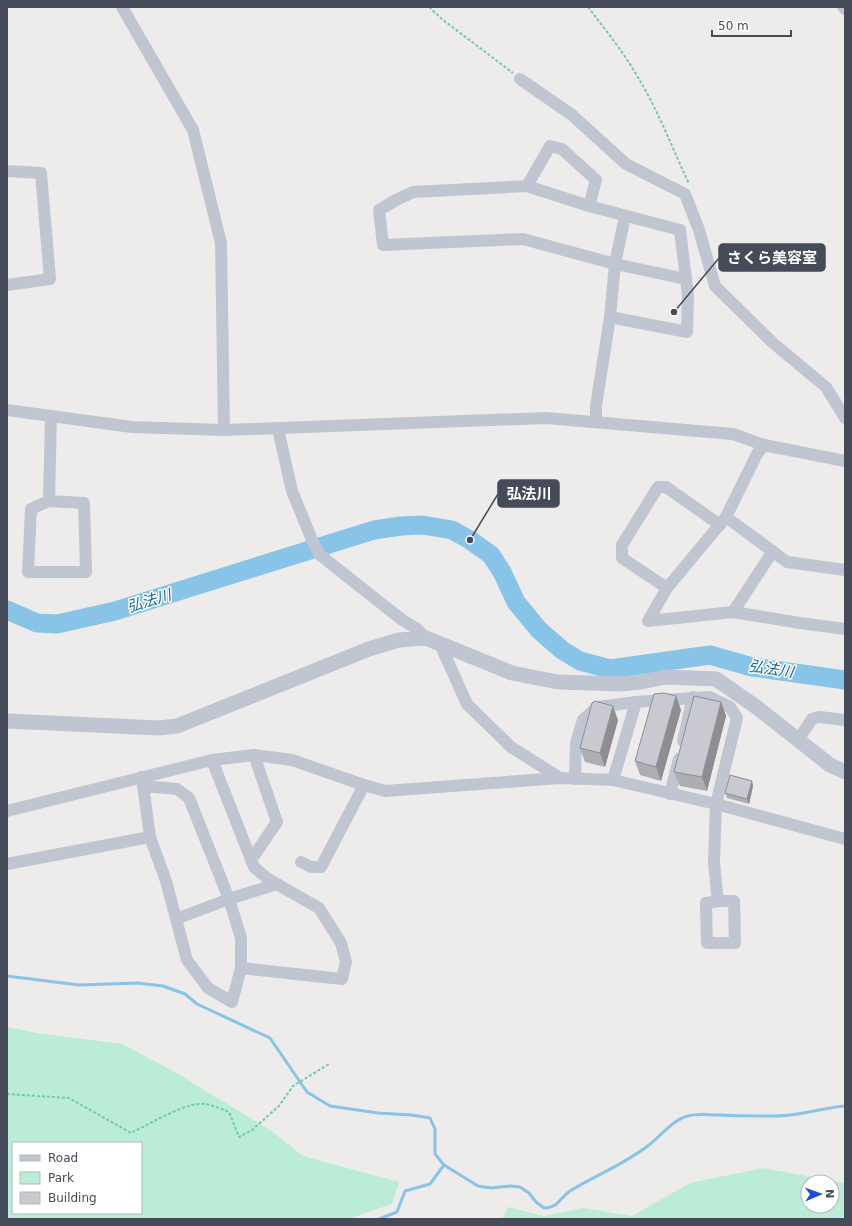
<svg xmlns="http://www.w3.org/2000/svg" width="852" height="1226" font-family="'DejaVu Sans','Noto Sans JP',sans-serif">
<rect width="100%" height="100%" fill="#eeeceb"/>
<g fill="#baecd6" fill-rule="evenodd">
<path d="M7,1027L37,1033L122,1044L175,1072L270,1130L303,1156L399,1182L392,1204L348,1219H7ZM13,1143H141V1213H13Z"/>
<path d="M763,1168L845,1183V1219H502L508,1207L544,1216L583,1208L632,1216L690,1183ZM808,1182H832V1206H808Z"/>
</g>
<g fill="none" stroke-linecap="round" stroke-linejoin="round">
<g stroke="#88c3e8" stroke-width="3">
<path d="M7,976L79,985L138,983L163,986L185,994L197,1004L270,1038L307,1092L330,1106L378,1113L412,1115L430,1118L435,1129V1154L444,1165L478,1186L491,1188L511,1186L520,1187L529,1193L536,1202L544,1208C560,1207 559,1198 570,1191C596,1175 625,1164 649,1145C661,1136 672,1120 688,1116C697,1113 709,1115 718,1115C737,1116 757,1116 776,1116C799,1116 822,1108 845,1106"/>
<path d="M379,1219L397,1212L405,1191L430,1184L444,1165"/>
</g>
<path stroke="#88c3e8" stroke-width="19" d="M7,610L37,623L57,624L115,611L374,530L401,526L423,525L452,530L470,540L491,555L502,572L516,602L539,630L562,650L580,661L610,669L710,655L752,667L845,680"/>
<g stroke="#73c9ae" stroke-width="2" stroke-dasharray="3 2" stroke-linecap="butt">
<path d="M429,7L443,20L513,73"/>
<path d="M588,7C604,28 622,50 636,74C657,108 672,147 689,184"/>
<path d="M7,1094L69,1098L131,1133C147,1125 182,1105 198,1104C209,1103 219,1108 229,1112L239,1137L252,1130L279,1106L293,1086L329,1064"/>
</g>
<g stroke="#bfc5d1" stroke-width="12">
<path d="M122,7L193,130L221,243L224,430"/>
<path d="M843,7L845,9"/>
<path d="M520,79L572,115L626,164L685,194L699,230L715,286L773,343L826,387L845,418"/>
<path d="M7,171L41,173L50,279L7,285"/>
<path d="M527,186L550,146L562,149L596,180L589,206"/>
<path d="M610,317L687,332L688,296L686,279"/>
<path d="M7,410L132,427L224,430L546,418L733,434L764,445L845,461"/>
<path d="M596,421V406L610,317L615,264L523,239L383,245L379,210L396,200L413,192L527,186L589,206L680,230L686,279L615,264L625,216"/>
<path d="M278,429L292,491L312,540L320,555L401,619L417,629L426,638"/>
<path d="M764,445L757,454L726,517L667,588L648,621L733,612L800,623L845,629"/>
<path d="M49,501L31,509L28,572H86L84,503L49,501L51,416"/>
<path d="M726,517L787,562L845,570"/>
<path d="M667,588L622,558V545L658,487H666L720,525"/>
<path d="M733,612L773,551"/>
<path d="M440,644L467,704L511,747L560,778"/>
<path d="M798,740L812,719L819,717L845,720"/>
<path d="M683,741L693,697"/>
<path d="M142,777L150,837L166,881L187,960L208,988L232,1002L241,968L342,979L346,962L341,943L319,908L268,879L254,867L212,760"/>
<path d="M575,779L576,743L583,720L597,707L636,702L709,697L730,707L737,718L716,804L714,862L717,894L719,901H734L735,943H707L706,903L719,901"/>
<path d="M613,780L636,702"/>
<path d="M143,786L177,789L189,798L229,899L241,938V968"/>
<path d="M670,794L679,759"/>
<path d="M7,811L212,760L254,755L292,760L364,785L385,791L560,778L613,780L716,804L845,839"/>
<path d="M251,860L277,822L254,755"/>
<path d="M301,862L311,867H321L364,785"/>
<path d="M7,864L150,837"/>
<path d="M176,919L229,899L277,884"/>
</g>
<path stroke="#bfc5d1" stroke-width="15" d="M7,721L159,728L177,726L369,649L399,640L426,638L512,673L558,682L620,684L641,682L666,677L716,679L755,706L830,765L845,772"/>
</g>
<g fill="#adadb4">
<path d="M676,696L681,710L661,781L640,775L635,761Z"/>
<path d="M721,702L726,716L707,791L680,786L674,772Z"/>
<path d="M618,720L605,767L585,762L580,748Z"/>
<path d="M752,781L753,786L749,804L727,798L725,793Z"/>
</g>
<g fill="#8d8d92">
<path d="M676,696L681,710L661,781L656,767Z"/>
<path d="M721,702L726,716L707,791L702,777Z"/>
<path d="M613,706L618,720L605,767L600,753Z"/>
<path d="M752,781L753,786L749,804L747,799Z"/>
</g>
<g fill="#c9c9d1" stroke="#8d8d92">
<path d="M664,693L676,696L656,767L635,761L654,694Z"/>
<path d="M694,696L721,702L702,777L674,772Z"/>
<path d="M595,701L613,706L600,753L580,748L592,703Z"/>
<path d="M730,775L752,781L747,799L725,793Z"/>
</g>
<g text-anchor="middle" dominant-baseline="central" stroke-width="3" stroke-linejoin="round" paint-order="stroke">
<g font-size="15" font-style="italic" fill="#1068a0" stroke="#fff">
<text transform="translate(149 601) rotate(-17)">弘法川</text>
<text transform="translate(771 669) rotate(9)">弘法川</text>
</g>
</g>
<path fill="none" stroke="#454b58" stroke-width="1.5" d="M674 312L719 258M470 540L498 494"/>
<g fill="#454b58" stroke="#fff" stroke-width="1.5">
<circle cx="674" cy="312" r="4"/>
<circle cx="470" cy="540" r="4"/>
</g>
<g fill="#454b58" stroke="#454b58" stroke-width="1.5">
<rect x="719" y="244" width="106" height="27" rx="4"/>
<rect x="498" y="480" width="61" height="27" rx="4"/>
</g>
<g font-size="15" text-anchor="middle" font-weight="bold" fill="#fff">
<text x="772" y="263">さくら美容室</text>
<text x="529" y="499">弘法川</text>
</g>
<rect width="852" height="1226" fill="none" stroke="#454b58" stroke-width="16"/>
<rect x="12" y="1142" width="130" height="72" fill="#ffffff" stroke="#b5b7bc"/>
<rect x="20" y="1155" width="20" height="6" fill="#bfc5d1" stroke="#b5b7bc"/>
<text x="48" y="1162" font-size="12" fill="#454b58">Road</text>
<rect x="20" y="1172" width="20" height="12" fill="#baecd6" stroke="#b5b7bc"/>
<text x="48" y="1182" font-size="12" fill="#454b58">Park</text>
<rect x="20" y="1192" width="20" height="12" fill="#c9c9d1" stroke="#b5b7bc"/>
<text x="48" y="1202" font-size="12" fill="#454b58">Building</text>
<g transform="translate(820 1194) rotate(88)"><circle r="19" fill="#ffffff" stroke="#b5b7bc"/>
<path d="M0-3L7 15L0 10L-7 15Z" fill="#1e4dd6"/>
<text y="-6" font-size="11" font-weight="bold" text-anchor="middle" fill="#454b58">N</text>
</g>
<path d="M712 30v6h79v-6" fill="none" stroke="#454b58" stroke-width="2"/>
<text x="718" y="30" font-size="12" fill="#454b58" stroke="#ffffff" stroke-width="3" paint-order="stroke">50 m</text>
</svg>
